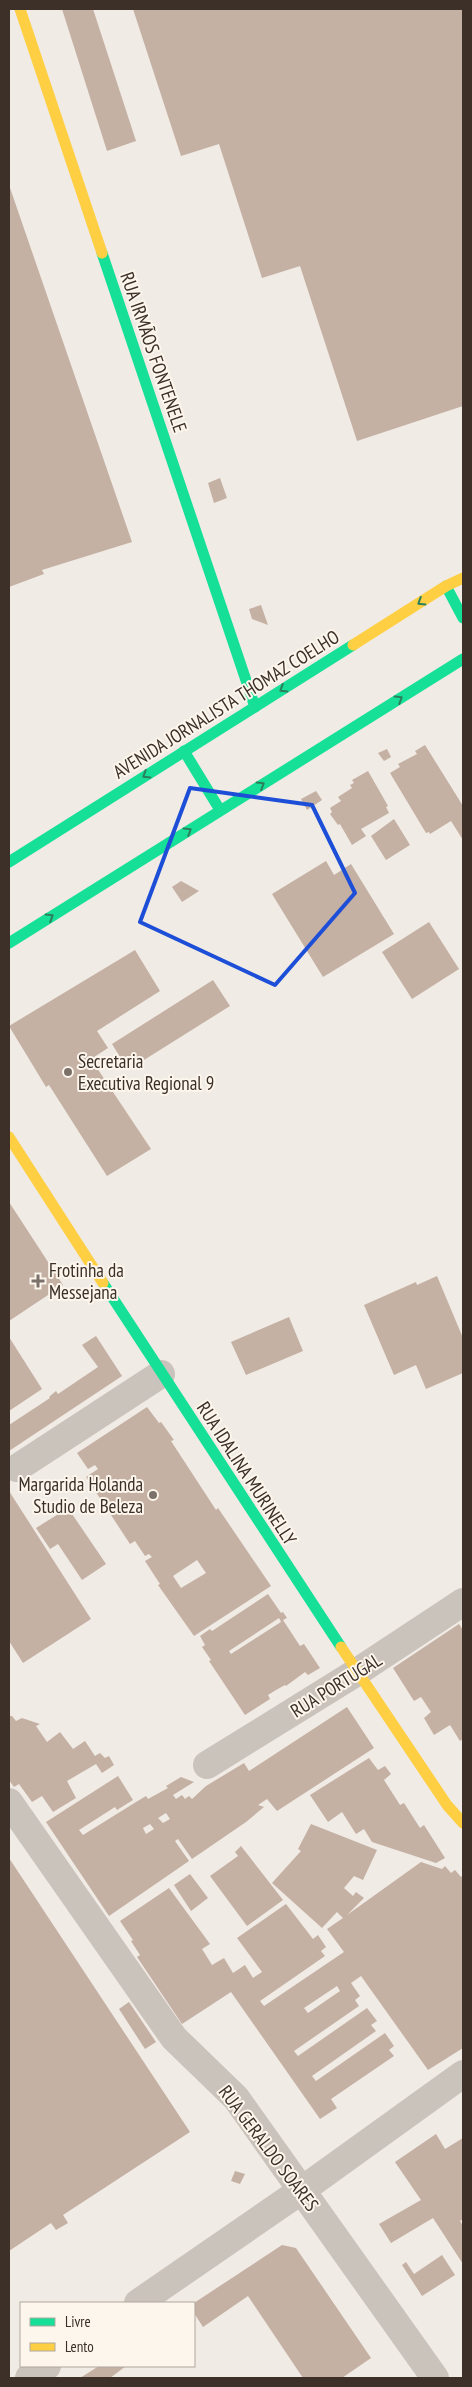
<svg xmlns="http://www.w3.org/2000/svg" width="472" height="2387" font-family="'PT Sans Narrow',sans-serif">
<rect width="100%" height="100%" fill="#f0ebe4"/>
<g fill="#c5b0a4" fill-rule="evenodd">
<path d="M62,9H93L136,141L107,151Z"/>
<path d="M133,9H463V406L357,441L300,266L262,278L219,144L181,156Z"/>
<path d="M9,185L132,542L42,570L44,574L9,587Z"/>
<path d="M220,478L227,498L214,503L208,483Z"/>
<path d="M261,605L268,625L252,619L249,609Z"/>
<path d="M425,745L463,806V840L451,821L430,834L429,832L426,833L390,773L400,767L398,764L417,754L415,751Z"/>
<path d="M387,749L391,757L384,761L378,753Z"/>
<path d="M368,771L388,806L386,807L389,813L361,829L366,836L352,845L340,824L338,825L330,814L332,812L330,808L341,801L338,797L352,788L350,785L354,783L352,780Z"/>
<path d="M316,791L322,800L307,810L301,799Z"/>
<path d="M394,819L410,845L386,860L371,836Z"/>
<path d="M326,861L334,875L351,864L394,934L323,977L272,894Z"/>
<path d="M181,881L199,891L182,902L172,887Z"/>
<path d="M429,922L459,969L412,999L382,952Z"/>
<path d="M135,950L160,991L97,1031L108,1048L91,1059L151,1149L107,1176L49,1085L46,1087L9,1026Z"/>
<path d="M213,980L230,1006L128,1070L112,1044Z"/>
<path d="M9,1202L63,1285L9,1321Z"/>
<path d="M437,1276L463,1338V1373L426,1389L416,1365L394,1375L364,1305L416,1282L417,1285Z"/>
<path d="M289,1317L303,1351L246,1375L231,1342Z"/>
<path d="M96,1336L122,1376L9,1451V1425L50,1398L49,1397L56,1391L58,1394L98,1367L82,1345Z"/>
<path d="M9,1337L42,1389L9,1411Z"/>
<path d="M147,1407L159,1423L161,1422L174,1440L171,1441L216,1510L218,1508L271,1586L194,1636L158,1585L160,1584L145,1561L152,1557L149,1554L145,1556L135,1541L130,1544L86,1477L98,1469L95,1465L88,1469L77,1453ZM197,1560L206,1573L181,1588L173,1576Z"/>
<path d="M9,1491L91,1619L23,1663L9,1641Z"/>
<path d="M68,1508L106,1564L82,1580L58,1544L50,1549L36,1528Z"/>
<path d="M268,1594L281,1613L283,1612L287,1618L283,1620L300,1646L304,1644L320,1668L308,1675L305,1672L286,1686L285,1685L276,1690L268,1695L270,1699L245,1715L209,1661L211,1660L202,1647L205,1645L200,1636L210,1629L212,1631ZM279,1618L281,1622L231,1654L229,1651Z"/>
<path d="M459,1624L463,1630V1739L460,1741L450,1725L434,1735L424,1718L431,1712L421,1697L414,1701L393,1668Z"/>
<path d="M347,1707L374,1748L277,1811L267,1799L258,1805L264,1807L246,1822L192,1859L178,1839L175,1841L189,1861L109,1916L46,1822L118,1776L133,1800L117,1810L115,1807L79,1830L83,1835L136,1802L146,1796L148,1799L168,1788L166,1786L181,1777L194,1782L173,1795L176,1799L182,1795L185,1799L189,1796L192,1799L206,1786L244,1763L249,1771ZM166,1813L170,1819L163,1823L158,1818ZM150,1824L154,1829L146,1834L143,1828Z"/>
<path d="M9,1716H12L16,1721L22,1718L40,1724L36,1726L47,1742L60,1732L73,1749L85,1741L95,1756L100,1753L105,1758L109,1756L114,1765L102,1773L96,1764L67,1781L76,1798L53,1812L42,1796L32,1802L19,1784L14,1787L9,1780Z"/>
<path d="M369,1758L378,1770L385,1766L391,1774L384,1780L400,1805L404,1803L420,1828L424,1825L445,1858L436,1863L372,1842L364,1829L356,1834L342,1812L328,1822L310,1795Z"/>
<path d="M311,1824L377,1850L363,1880L354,1876L344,1888L353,1896L356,1892L364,1898L347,1915L421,1862L442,1869L445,1866L451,1873L455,1870L461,1877L463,1875V2048L428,2070L361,1976L351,1983L360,1996L355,2000L359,2006L294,2051L298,2056L367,2008L377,2021L371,2025L376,2031L312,2076L316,2081L385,2033L394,2046L389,2050L394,2056L331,2099L337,2108L320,2119L231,1992L182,2024L137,1957L140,1955L131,1941L133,1940L120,1921L169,1888L210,1944L202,1949L212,1965L224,1958L233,1973L245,1965L253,1978L262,1972L237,1938L286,1904L313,1939L318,1935L326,1947L321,1951L325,1956L260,2001L264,2006L344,1952L327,1929L343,1918L337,1912L322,1928L272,1883L301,1851L298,1849ZM337,1986L340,1991L308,2013L304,2008Z"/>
<path d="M241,1846L283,1900L247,1926L210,1876L238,1856L235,1852Z"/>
<path d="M9,1858L190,2132L63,2215L68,2223L56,2230L51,2223L9,2251Z"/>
<path d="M190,1874L208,1898L191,1911L174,1885Z"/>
<path d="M129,2002L156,2042L145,2049L119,2009Z"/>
<path d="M436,2134L445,2149L463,2138V2219L460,2221L463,2226V2264L433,2218L391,2243L379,2224L421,2200L395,2162Z"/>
<path d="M235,2171L245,2174L240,2184L231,2181Z"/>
<path d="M282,2245L296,2248L371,2358L342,2378H303L248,2296L203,2327L194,2313V2303Z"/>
<path d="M442,2255L455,2275L422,2296L402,2265L406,2262L414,2274Z"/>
<path d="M99,2366H126L110,2378H80Z"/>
</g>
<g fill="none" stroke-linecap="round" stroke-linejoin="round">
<g stroke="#cac3bc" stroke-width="28">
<path d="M17,1468L161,1374"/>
<path d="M207,1765L357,1672L463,1602"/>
<path d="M9,1802L174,2038L236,2098L435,2378"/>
<path d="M138,2303L302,2190L463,2074"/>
<path d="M29,2378L47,2366"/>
</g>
<g stroke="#16e098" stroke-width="11">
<path d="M102,253L255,707"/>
<path d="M446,586L463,618"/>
<path d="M184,751L220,810"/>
<path d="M9,862L353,645"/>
<path d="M9,943L463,659"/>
<path d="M103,1283L341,1647"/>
</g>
<g stroke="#ffcf43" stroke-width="11">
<path d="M20,9L102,253"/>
<path d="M353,645L446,586L463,578"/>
<path d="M9,1137L103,1283"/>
<path d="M341,1647L447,1805L463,1823"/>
</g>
</g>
<defs><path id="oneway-chevron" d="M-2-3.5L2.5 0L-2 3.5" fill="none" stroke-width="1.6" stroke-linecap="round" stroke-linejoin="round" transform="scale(1.25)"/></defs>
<g stroke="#2b7f5b">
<use href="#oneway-chevron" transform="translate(421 602) rotate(148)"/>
<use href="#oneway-chevron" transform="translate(283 689) rotate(148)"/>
<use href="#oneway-chevron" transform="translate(399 699) rotate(-32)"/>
<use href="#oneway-chevron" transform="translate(146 775) rotate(148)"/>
<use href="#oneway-chevron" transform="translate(261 785) rotate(-32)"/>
<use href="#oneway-chevron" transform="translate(188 831) rotate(-32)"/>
<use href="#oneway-chevron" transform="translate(50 917) rotate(-32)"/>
</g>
<path fill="none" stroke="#1d4ed8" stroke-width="4" stroke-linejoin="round" d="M190,788L312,805L355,893L275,985L140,922Z"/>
<g fill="#7b716a" stroke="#fcf6ec" stroke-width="2">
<circle cx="68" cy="1072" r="5"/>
<path d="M35.5 1273.5h5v5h5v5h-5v5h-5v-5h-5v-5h5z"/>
<circle cx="153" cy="1495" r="5"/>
</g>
<g text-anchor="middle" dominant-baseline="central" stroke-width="4" stroke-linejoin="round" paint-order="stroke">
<g font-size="19" fill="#3c3029" stroke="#fcf6ec">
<text transform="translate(154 352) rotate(71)">RUA IRMÃOS FONTENELE</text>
<text transform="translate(226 704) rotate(-32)">AVENIDA JORNALISTA THOMAZ COELHO</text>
<text transform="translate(247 1473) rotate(57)">RUA IDALINA MURINELLY</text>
<text transform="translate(336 1685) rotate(-32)">RUA PORTUGAL</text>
<text transform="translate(269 2148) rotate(53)">RUA GERALDO SOARES</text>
</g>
<g font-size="19" fill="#3c3029" stroke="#fcf6ec" text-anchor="start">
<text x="78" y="1061">Secretaria<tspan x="78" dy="22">Executiva Regional 9</tspan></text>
<text x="49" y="1270">Frotinha da<tspan x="49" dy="22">Messejana</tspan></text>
<text x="143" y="1484" text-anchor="end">Margarida Holanda<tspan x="143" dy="22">Studio de Beleza</tspan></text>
</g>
</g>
<rect width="472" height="2387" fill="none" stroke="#3c3029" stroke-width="20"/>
<rect x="20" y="2302" width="175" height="65" fill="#fcf6ec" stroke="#afa79e"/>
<rect x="30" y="2318" width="25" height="8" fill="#16e098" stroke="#afa79e"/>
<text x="65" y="2327" font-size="15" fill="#3c3029">Livre</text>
<rect x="30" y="2343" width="25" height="8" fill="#ffcf43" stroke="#afa79e"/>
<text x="65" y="2352" font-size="15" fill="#3c3029">Lento</text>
</svg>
